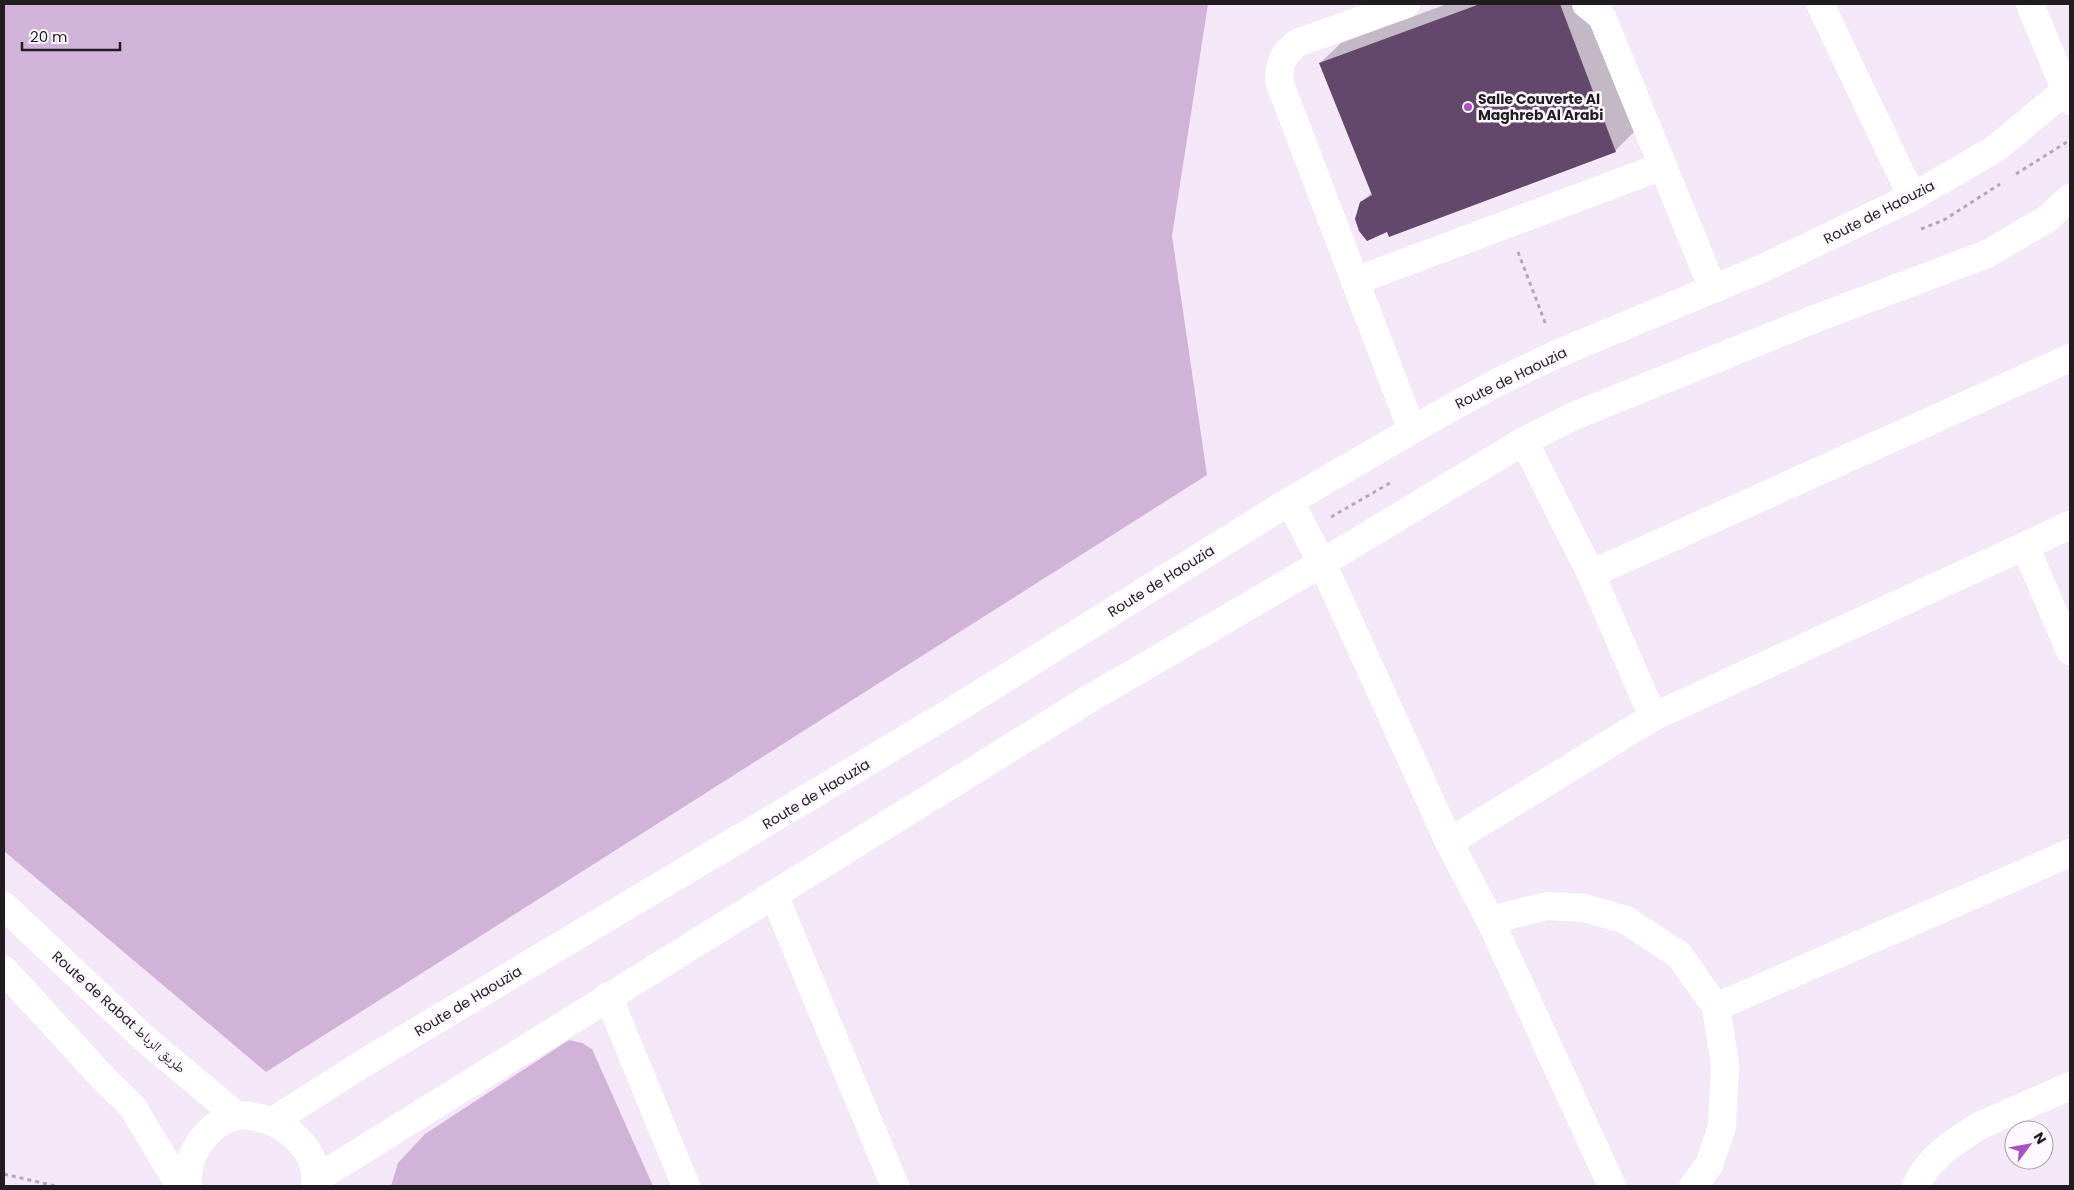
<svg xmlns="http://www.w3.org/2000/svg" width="2074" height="1190" font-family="Poppins,'Noto Naskh Arabic',sans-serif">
<rect width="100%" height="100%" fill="#f4e7f8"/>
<g fill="#d1b3d8">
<path d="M4,4H1208L1172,236L1207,475L266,1072L4,851Z"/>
<path d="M569,1040L582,1043L592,1049L653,1186H391L398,1163L425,1134Z"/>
</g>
<path fill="#0003" d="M1447,4H1588L1636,130L1615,151L1388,231L1361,203L1372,192L1320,63L1341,43Z"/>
<path fill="#64486b" d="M1480,4H1560L1616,152L1389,237L1387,232L1367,241L1359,231L1355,219L1360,202L1372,195L1319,63Z"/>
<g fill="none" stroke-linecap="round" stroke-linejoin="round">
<g stroke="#b3a9b6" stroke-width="3" stroke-dasharray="4 4" stroke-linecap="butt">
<path d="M2016,174L2070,140"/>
<path d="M1921,229L1944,220L2000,184"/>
<path d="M1518,252L1546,325"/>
<path d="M1331,517L1390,483"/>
<path d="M4,1174L55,1186"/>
</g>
<g stroke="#fff" stroke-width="28">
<path d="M1406,4L1297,43C1283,54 1277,66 1280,84L1412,430"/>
<path d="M1586,4L1602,17L1713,289"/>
<path d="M1820,4L1912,197"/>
<path d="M2030,4L2070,101"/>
<path d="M1355,281L1663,166"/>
<path d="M1524,441L1591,574L1653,717"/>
<path d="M1290,501L1331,582L1449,842L1490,920L1612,1186"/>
<path d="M2025,546L2070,651"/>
<path d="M1591,574L2070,358"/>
<path d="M1449,842L1653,717L2070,525"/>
<path d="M774,895L895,1186"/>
<path d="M1490,920L1547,906L1585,908L1626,920L1679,955L1716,1007L1725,1065L1722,1127L1709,1165L1693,1186"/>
<path d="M608,996L686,1186"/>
<path d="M1716,1007L2070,853"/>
<path d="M273,1121L364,1063L951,712L1290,501L1445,411L1500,381L1557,354L1761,269L1912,197L1995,149L2070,87"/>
<path d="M316,1179L1089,699L1322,563L1524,441L1574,416L1817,318L1987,254L2047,219L2070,198"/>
<path d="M1916,1186C1927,1159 1955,1141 1979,1126L2070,1086"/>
</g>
<g stroke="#fff" stroke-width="28">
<path d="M4,906L145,1039L237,1116"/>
<path d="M4,970L105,1080L132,1106L180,1186"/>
<path d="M188,1186C185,1156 206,1124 236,1116C242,1114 250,1116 256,1117C287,1123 320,1151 315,1186"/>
</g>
</g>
<circle fill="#ab52bf" stroke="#fdf7fe" stroke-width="2" cx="1468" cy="107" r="5"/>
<g text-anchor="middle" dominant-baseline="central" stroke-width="5" stroke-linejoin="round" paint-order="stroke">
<g font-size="14" font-weight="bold" fill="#211c22" stroke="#fdf7fe" text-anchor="start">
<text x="1478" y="99">Salle Couverte Al<tspan x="1478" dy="16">Maghreb Al Arabi</tspan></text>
</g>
<g font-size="14" fill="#211c22" stroke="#fdf7fe">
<text transform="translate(1879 212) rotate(-27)">Route de Haouzia</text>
<text transform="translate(1511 378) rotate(-26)">Route de Haouzia</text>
<text transform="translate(1161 581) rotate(-32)">Route de Haouzia</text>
<text transform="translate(816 794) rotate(-31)">Route de Haouzia</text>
<text transform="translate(468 1001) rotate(-31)">Route de Haouzia</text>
<text transform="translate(119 1012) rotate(42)">Route de Rabat طريق الرباط</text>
</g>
</g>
<rect width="2074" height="1190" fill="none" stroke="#211c22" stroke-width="10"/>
<g transform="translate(2029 1145) rotate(58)"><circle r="24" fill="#fdf7fe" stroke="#a59fa6"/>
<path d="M0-4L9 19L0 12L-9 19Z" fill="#ab52bf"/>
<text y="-8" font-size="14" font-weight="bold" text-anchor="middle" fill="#211c22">N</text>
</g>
<path d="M22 42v8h98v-8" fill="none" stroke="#211c22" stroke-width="2.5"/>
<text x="30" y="42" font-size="15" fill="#211c22" stroke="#fdf7fe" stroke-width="4" paint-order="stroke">20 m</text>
</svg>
